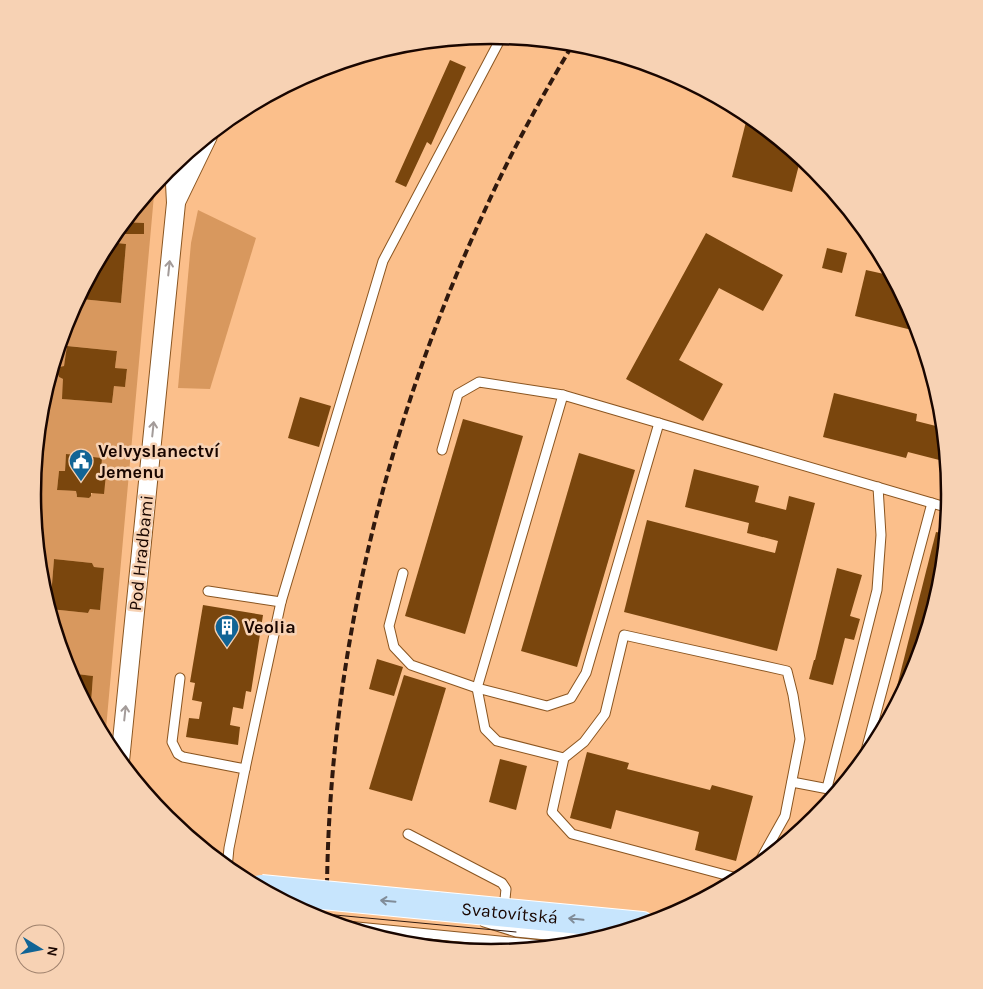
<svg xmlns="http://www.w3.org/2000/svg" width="983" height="989" font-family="Karla,sans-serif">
<rect width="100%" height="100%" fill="#fbbf8b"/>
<g fill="#d8985e" fill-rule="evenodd">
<path d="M155,184L105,740L92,716L95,710L91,703L93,676L69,673L41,584L33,494L41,405L68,319L79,296L81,299L121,303L126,244L109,242L115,234H144V223L124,222ZM68,346L117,351L115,368L127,370L125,386H114L112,403L63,399V379L59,377L57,372L59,367L64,366ZM66,455L102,458L101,474H105L89,498L78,497L76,495V491L57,490L59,471H65ZM54,559L92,563L94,567L104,568L100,609H90L88,613L50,609Z"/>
<path d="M198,210L256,238L210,389L178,388L191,243Z"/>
</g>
<g fill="#7a460d">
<path d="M450,60L466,67L431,145L427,142L406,187L395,182Z"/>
<path d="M748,114L801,157L792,192L732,177Z"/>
<path d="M124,222L144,223V234H115Z"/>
<path d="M706,233L783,275L763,311L719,288L679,360L723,384L703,421L626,379Z"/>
<path d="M109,242L126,244L121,303L81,299L79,296Z"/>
<path d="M827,248L847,253L842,273L822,268Z"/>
<path d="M866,270L893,276L916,319L920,332L855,316Z"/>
<path d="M67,346L117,351L115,368L127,369L125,387L114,386L112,403L62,399L63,379L59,377L57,372L59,367L64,366Z"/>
<path d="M834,393L917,414L916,421L944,428L947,462L908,452L906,458L823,437Z"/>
<path d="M300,397L331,406L319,447L288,438Z"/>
<path d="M463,419L523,436L465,634L405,616Z"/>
<path d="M579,453L635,470L577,667L521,651Z"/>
<path d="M66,454L102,458L101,474H106L104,494L91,493V496L89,498L77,497L76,491L57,490L59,471H65Z"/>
<path d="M694,469L759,486L755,502L786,510L789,496L815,503L777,651L624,612L647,520L775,553L778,541L747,533L749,523L685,507Z"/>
<path d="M948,469L949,481L945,480Z"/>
<path d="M936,532L947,534L942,584L915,670L888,722Z"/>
<path d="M54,559L92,563L94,567L104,568L100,610L90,609L88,613L50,609Z"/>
<path d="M837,568L862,575L850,616L860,619L854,640L845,638L833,685L809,679L814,660H815Z"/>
<path d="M203,605L263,615L251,692L246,691L243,709L233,707L230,725L240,727L238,745L186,737L189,718L199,719L202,702L192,700L195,683L190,682Z"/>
<path d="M377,659L403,667L394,696L369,689Z"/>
<path d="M69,673L93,676L91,703L95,710L92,716Z"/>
<path d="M404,675L446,688L412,801L369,789Z"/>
<path d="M587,752L629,763L627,769L710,790L712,785L753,796L736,861L695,850L699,832L616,810L611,829L570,818Z"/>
<path d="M500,759L527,766L516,810L489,802Z"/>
</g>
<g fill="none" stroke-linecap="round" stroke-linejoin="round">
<defs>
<g id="lane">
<path d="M442,450L458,394L479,382L563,395"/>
<path d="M403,573L389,626L394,647L411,665L477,688L547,706L571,698L586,673L659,423"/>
<path d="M208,591L281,602"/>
<path d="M624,635L787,671L793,695L800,739L785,816L757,866L737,878L572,834L552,812L564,758L584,742L605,714Z"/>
<path d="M180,678L172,742L178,754L183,757L245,769L229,848L227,868"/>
<path d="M564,758L497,741L485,729L477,688L563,395L949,508"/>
<path d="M863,762L932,503"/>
<path d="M245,769L281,602L383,261L502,36"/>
<path d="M792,782L839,791"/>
<path d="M827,788L877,590L881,535L878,487"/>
<path d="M408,834L502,883L506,889L504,909"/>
<path d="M484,922L516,932L597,940"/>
<path d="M337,925L562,947"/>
</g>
<g id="street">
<path d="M177,200L208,136"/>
<path d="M120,761L176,203L174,164"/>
</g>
<g id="primary">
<path id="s1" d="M436,906L642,926"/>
</g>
</defs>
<use href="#lane" stroke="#8a5520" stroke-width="11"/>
<use href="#street" stroke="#8a5520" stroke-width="20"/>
<use href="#primary" stroke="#fff" stroke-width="30"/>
<use href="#lane" stroke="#fff" stroke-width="9"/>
<use href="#street" stroke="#fff" stroke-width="18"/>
<use href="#primary" stroke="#c7e5fd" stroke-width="28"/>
<path stroke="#30190e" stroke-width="1" d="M303,912L516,932"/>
<path stroke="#30190e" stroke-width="4" stroke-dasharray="8 4" stroke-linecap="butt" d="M327,922C324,678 382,433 484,212C510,154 541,98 573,44"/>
<defs>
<path id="primary-bridge" d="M261,889L436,906"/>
</defs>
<use href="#primary-bridge" stroke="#fff" stroke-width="30" stroke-linecap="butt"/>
<use href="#primary-bridge" stroke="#c7e5fd" stroke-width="28"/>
</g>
<defs><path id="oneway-shaft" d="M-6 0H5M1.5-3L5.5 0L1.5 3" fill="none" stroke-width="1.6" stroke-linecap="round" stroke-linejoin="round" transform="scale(1.25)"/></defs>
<g stroke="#a39b99">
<use href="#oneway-shaft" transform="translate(169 268) rotate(-84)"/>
<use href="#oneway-shaft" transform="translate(153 429) rotate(-84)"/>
<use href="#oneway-shaft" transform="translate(125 713) rotate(-84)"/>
</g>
<g stroke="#818c98">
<use href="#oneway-shaft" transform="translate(388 901) rotate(-175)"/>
<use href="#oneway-shaft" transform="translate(576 919) rotate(-174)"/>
</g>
<defs>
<symbol id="civic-pin" viewBox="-11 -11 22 30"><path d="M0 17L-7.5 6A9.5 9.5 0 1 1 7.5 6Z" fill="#116495" stroke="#f7d2b4"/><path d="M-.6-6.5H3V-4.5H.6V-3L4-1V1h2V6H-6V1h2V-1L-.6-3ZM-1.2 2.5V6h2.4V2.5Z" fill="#fff"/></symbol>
<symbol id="building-pin" viewBox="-11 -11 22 30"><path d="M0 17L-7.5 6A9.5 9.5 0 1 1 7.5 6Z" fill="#116495" stroke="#f7d2b4"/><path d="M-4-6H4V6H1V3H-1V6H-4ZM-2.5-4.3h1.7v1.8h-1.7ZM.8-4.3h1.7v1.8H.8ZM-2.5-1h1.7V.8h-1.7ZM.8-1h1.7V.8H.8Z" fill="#fff"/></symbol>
</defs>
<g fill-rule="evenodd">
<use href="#civic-pin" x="67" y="447" width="28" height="38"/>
<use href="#building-pin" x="213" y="613" width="28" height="38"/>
</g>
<g text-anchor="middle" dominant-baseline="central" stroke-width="5" stroke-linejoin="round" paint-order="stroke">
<g font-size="18" font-weight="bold" fill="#190600" stroke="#f7d2b4" text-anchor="start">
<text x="98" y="451">Velvyslanectví<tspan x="98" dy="21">Jemenu</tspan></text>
<text x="244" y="627">Veolia</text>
</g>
<g font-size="18" fill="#190600" stroke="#f7d2b4">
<text transform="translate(141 553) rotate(-84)">Pod Hradbami</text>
<text stroke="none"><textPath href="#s1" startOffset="74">Svatovítská</textPath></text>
</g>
</g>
<path d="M0 0H983V989H0ZM41 494a450 450 0 1 1 900 0a450 450 0 1 1-900 0Z" fill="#f7d2b4" fill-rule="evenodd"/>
<path fill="none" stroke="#190600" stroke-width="2.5" d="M41 494a450 450 0 1 1 900 0a450 450 0 1 1-900 0Z"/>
<g transform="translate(40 949) rotate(100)"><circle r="24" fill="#f7d2b4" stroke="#9e806c"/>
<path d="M0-4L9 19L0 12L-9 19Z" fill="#116495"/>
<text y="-8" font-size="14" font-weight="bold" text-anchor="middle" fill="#190600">N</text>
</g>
</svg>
